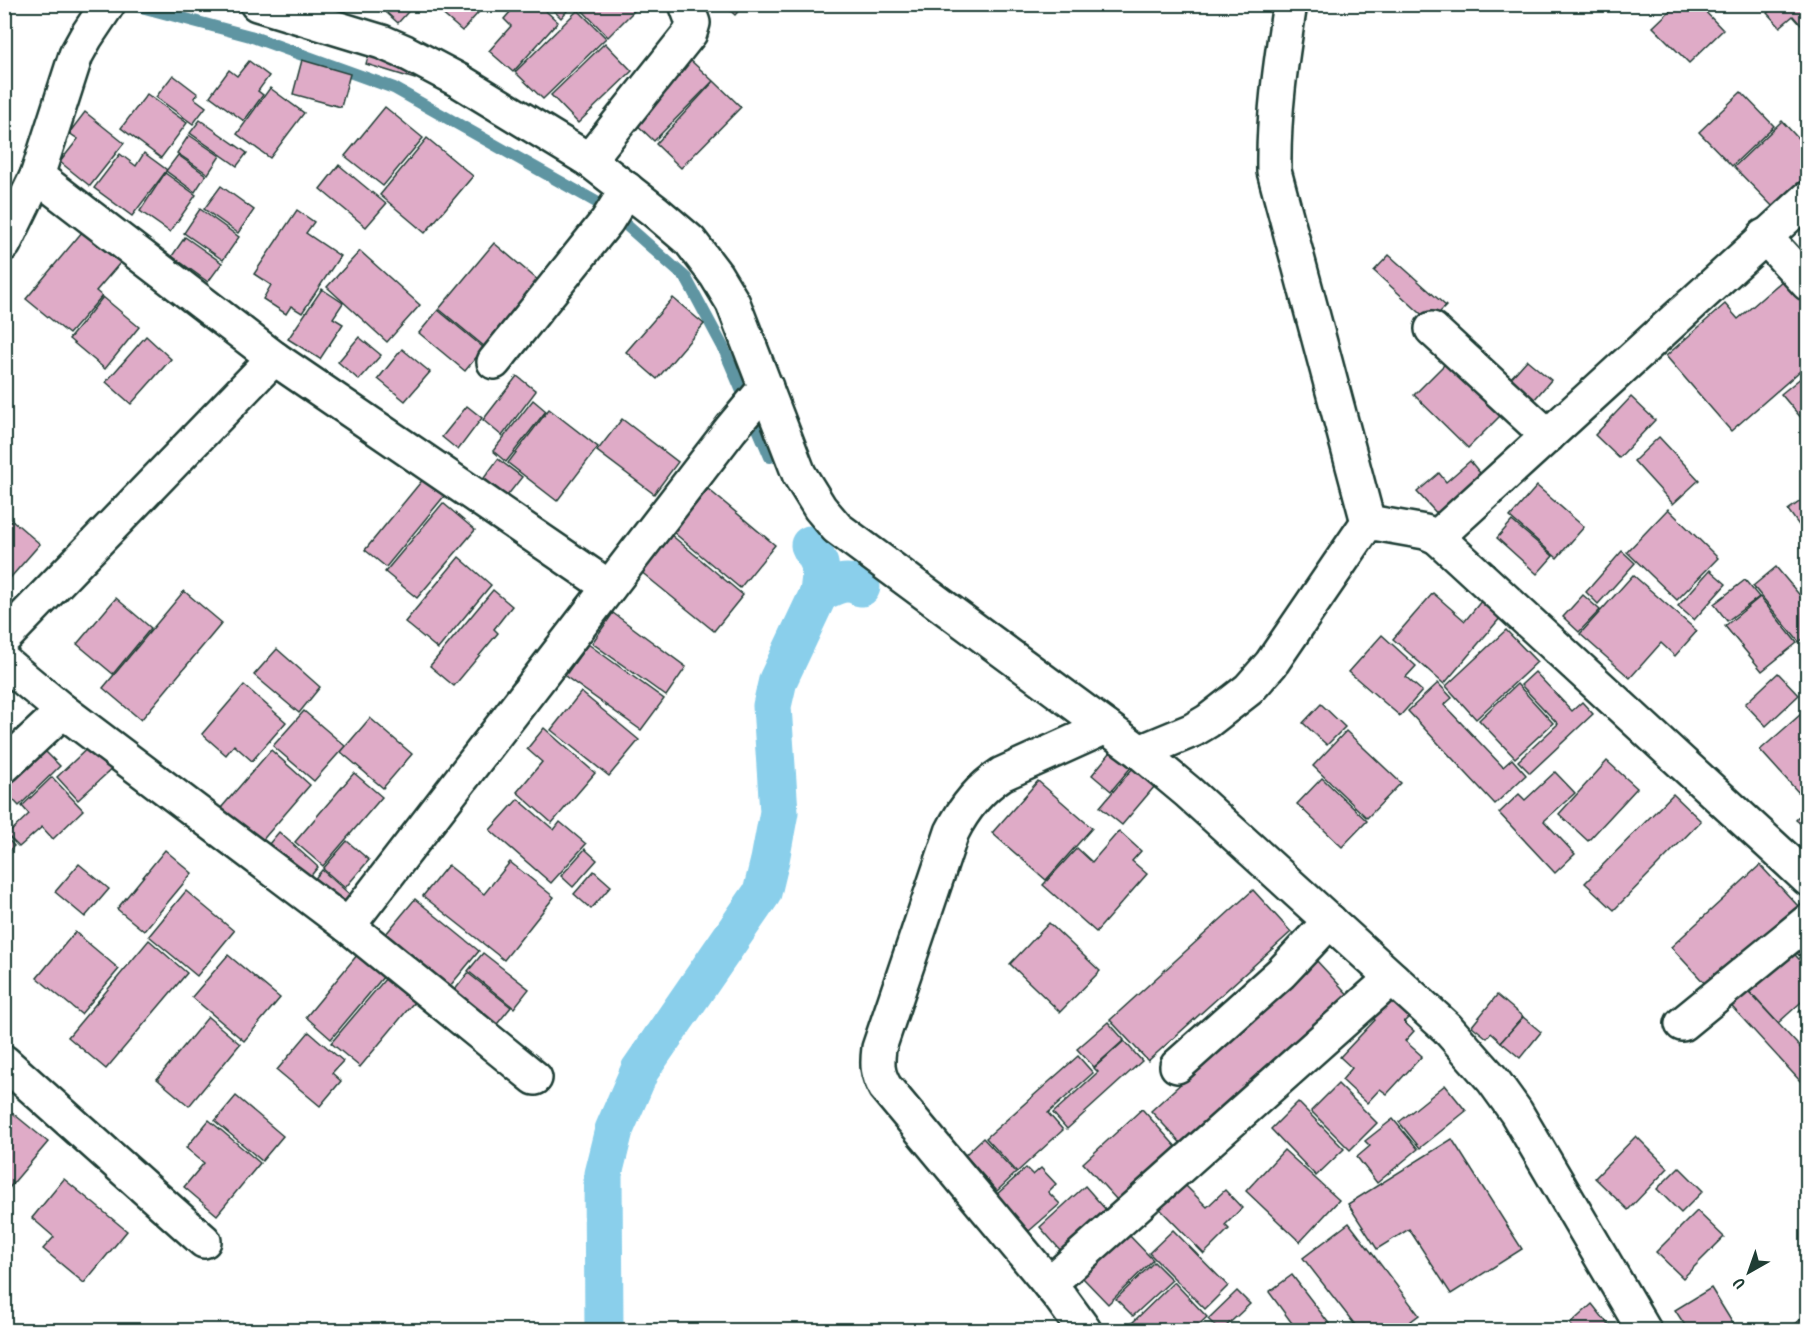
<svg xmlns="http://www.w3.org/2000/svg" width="1812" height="1335" font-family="Kalam,sans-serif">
<rect width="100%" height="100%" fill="#fff"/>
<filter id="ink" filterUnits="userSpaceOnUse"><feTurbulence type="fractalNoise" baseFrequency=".0167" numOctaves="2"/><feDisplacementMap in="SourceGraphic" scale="12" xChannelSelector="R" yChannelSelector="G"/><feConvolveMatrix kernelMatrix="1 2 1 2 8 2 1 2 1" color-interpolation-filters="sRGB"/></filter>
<g filter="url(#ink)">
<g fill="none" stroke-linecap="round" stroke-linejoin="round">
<path stroke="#5f95a2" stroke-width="12" d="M130,4L250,36L394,88L607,208L686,278L723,347L770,457"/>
<g stroke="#8acfeb" stroke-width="39">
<path d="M819,593C833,586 846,578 861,587"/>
<path d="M604,1330L603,1174L614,1130L640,1070L762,893L770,860L779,812L772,706L778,680L819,593L821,576L819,564L810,545"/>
</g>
</g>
<g fill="#dfabc7" stroke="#1f3d34" stroke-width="1.5">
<path d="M377,4H415L398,23Z"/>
<path d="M431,4H486L462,31Z"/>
<path d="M517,4H538L558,22L513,72L489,51L511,26L504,19Z"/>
<path d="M547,4H573L561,18Z"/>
<path d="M583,4H641L608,37L580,8Z"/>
<path d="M723,4H745L735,15Z"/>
<path d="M1677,4H1698L1723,30L1689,63L1653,27Z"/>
<path d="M1777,4H1808V33L1793,16L1780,27L1767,13Z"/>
<path d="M578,10L606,38L543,99L515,72Z"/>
<path d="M605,43L632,71L578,123L551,95Z"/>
<path d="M371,46L420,61L415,79L366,64Z"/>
<path d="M688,58L713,81L654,141L630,118Z"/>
<path d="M302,60L350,74L341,107L293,94Z"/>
<path d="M249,61L269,76L258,91L263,95L244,121L210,96L229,70L237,76Z"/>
<path d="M173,75L198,94L194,98L206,107L193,124L156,97Z"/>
<path d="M714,81L741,107L681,168L656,144Z"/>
<path d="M270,88L304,113L270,158L237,134Z"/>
<path d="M1741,92L1774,126L1732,166L1699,132Z"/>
<path d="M147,94L187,123L161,158L121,128Z"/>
<path d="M385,107L423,138L383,186L345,156Z"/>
<path d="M85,112L124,143L90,186L60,162L78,139L69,133Z"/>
<path d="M200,120L247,153L237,166L190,133Z"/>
<path d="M1782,121L1808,149V184L1778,212L1734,167Z"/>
<path d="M189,135L220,156L208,174L177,153Z"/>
<path d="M427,138L473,176L425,233L380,195Z"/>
<path d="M144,153L167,170L132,216L94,188L120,154L136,166Z"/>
<path d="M178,155L206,175L195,192L166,171Z"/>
<path d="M339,165L386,204L366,227L320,189Z"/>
<path d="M165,173L196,195L170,232L140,211Z"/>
<path d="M221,186L254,210L238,233L204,209Z"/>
<path d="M200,209L239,237L223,260L184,233Z"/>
<path d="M297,210L314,222L306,233L340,256L302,313L291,306L286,314L263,299L271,285L254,274Z"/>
<path d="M88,225L126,256L96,291L102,296L69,334L26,299Z"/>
<path d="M185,237L222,263L208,282L172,256Z"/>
<path d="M494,243L539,281L485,347L439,309Z"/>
<path d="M360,251L420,305L387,342L327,287Z"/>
<path d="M1389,255L1446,306L1430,322L1374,271Z"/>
<path d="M1790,274L1808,294V364L1731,431L1666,356L1725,304L1738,319Z"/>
<path d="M322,289L343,303L333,318L343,324L320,359L288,339Z"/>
<path d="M103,297L139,327L105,369L69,339Z"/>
<path d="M673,298L704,324L657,379L626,352Z"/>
<path d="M438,310L484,348L465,371L419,333Z"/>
<path d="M146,336L171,359L131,404L106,382Z"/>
<path d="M359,337L381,355L359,380L338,362Z"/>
<path d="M402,349L430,372L405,401L378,379Z"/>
<path d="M1450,359L1504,412L1468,448L1414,395Z"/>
<path d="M1527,360L1551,380L1534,400L1510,379Z"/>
<path d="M1808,372V426L1781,394Z"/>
<path d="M517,376L536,391L502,436L483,420Z"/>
<path d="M1631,397L1655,420L1619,458L1595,435Z"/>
<path d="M533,400L546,411L506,462L493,451Z"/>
<path d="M467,406L482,418L458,450L442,437Z"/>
<path d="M549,409L598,447L557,501L508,463Z"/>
<path d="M622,419L678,462L654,494L597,451Z"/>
<path d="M1659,437L1699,480L1673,504L1634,461Z"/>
<path d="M498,459L522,477L507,496L484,478Z"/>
<path d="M1470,461L1485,479L1441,518L1417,492L1439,473L1446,482Z"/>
<path d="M429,472L450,489L386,567L365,550Z"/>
<path d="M1537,486L1584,527L1557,558L1510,517Z"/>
<path d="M708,489L775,545L740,588L673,532Z"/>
<path d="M1808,496V538L1788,510Z"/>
<path d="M443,503L475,530L417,598L385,572Z"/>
<path d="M1668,509L1718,558L1677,600L1627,552Z"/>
<path d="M12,520L40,544L4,585V529Z"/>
<path d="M1512,521L1553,556L1537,574L1497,538Z"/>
<path d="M670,534L743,595L714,631L640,571Z"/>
<path d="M1622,551L1635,563L1598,604L1586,592Z"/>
<path d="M459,557L491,585L438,649L405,622Z"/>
<path d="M1776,567L1808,605V635L1799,642L1753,586Z"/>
<path d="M1710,570L1726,584L1694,620L1678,606Z"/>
<path d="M1633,575L1697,631L1675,656L1661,643L1630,678L1580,634Z"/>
<path d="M1745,580L1759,597L1727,621L1714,604Z"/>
<path d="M493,590L512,606L494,629L498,633L454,686L430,666Z"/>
<path d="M184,591L222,623L141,720L103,688Z"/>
<path d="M1433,593L1465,621L1482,600L1501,617L1444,684L1393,639Z"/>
<path d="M1583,595L1600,610L1579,632L1563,617Z"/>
<path d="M1760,597L1797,643L1762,671L1725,626Z"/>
<path d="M116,598L151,628L113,674L77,644Z"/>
<path d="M613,613L686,667L666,696L592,643Z"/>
<path d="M1506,630L1537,662L1476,719L1446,686Z"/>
<path d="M1382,635L1416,666L1406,677L1422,691L1400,716L1349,672Z"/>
<path d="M588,644L664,699L641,730L565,676Z"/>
<path d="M277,649L320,687L299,713L254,675Z"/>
<path d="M1535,672L1572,711L1582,702L1593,714L1530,773L1518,761L1558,724L1521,685Z"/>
<path d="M1778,673L1799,695L1766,726L1745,704Z"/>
<path d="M1438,683L1452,698L1444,705L1503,767L1512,759L1526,775L1495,804L1408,711Z"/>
<path d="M1517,684L1553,723L1515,758L1479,720Z"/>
<path d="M244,685L286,722L252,761L234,745L226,755L202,734Z"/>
<path d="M581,692L639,740L609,776L551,730Z"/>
<path d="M1321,704L1345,727L1327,745L1303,723Z"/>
<path d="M1808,708V783L1798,792L1760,750Z"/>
<path d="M304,711L345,746L314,781L273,746Z"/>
<path d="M370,718L412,754L383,788L341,752Z"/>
<path d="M544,728L595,773L552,823L517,792L542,762L527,749Z"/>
<path d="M1346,731L1401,783L1367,818L1313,766Z"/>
<path d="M95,741L117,764L78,800L57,777Z"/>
<path d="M39,745L60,766L19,806L4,790V778Z"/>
<path d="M1114,748L1133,765L1111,791L1092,775Z"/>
<path d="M271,750L310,785L260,843L221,808Z"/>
<path d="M1607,761L1637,788L1588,841L1559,814Z"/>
<path d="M1138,762L1160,780L1122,825L1100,807Z"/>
<path d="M1555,772L1575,793L1544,821L1575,854L1555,873L1499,813L1519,794L1525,800Z"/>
<path d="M354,773L382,797L323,866L295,842Z"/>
<path d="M52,777L83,810L53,839L42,827L19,847L7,835L29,814L22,806Z"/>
<path d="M1322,778L1367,821L1342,847L1297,804Z"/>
<path d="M1038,781L1092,828L1046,880L992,833Z"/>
<path d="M1673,794L1701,821L1614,910L1585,883Z"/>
<path d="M518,799L554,830L560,822L586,844L551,883L490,830Z"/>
<path d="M1808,807V830L1796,820Z"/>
<path d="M1119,831L1141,851L1132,861L1147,874L1096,932L1043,885L1077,848L1092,862Z"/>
<path d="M279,832L318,867L304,884L264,850Z"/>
<path d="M4,835L14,846L4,855Z"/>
<path d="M347,841L369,860L345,888L323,869Z"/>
<path d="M585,849L597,860L573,887L561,876Z"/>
<path d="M165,850L192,873L144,931L117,909Z"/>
<path d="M510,862L554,897L504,960L423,896L448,865L484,894Z"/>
<path d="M79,864L109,889L85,917L55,892Z"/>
<path d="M1760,865L1798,906L1709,988L1671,947Z"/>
<path d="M322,870L362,905L347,922L307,888Z"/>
<path d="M594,871L611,886L591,909L574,894Z"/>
<path d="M1253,890L1291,932L1148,1061L1110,1020Z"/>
<path d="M186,891L234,931L197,976L149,936Z"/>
<path d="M415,899L479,951L440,998L376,946Z"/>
<path d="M1049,923L1100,971L1060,1012L1010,964Z"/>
<path d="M75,932L119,969L81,1014L37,978Z"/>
<path d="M149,940L187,973L106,1069L68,1037Z"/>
<path d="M1808,941V965L1796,952Z"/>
<path d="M1787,946L1808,969V996L1778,1023L1744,986Z"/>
<path d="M483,953L529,989L514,1008L468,971Z"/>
<path d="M358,954L384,976L331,1039L306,1017Z"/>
<path d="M228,955L280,998L244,1041L192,997Z"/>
<path d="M1316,960L1354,1001L1189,1152L1151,1111Z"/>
<path d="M468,973L511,1007L489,1034L447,1000Z"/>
<path d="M386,978L414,1002L360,1067L331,1043Z"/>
<path d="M1740,982L1808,1056V1076L1801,1082L1723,997Z"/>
<path d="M1388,994L1411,1015L1404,1022L1414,1031L1405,1041L1422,1056L1387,1094L1380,1089L1367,1103L1342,1080L1352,1068L1340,1057L1375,1020L1369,1015Z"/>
<path d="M1497,995L1523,1017L1501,1042L1491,1033L1487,1038L1472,1026Z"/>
<path d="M1808,1004V1021L1799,1012Z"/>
<path d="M208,1017L240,1044L189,1106L157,1079Z"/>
<path d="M1523,1017L1541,1032L1520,1058L1501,1042Z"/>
<path d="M1108,1022L1124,1040L1094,1067L1077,1049Z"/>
<path d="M309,1032L343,1061L332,1073L341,1081L320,1106L277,1070Z"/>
<path d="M1124,1041L1142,1061L1067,1129L1053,1113L1098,1072L1094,1068Z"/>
<path d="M1078,1056L1093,1073L1048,1113L1063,1130L1017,1172L986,1138Z"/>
<path d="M1338,1084L1377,1123L1350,1150L1311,1111Z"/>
<path d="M1445,1085L1466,1111L1420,1148L1399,1122Z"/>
<path d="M236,1096L283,1136L262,1161L215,1121Z"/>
<path d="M1298,1102L1344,1149L1316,1176L1271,1129Z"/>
<path d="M4,1106L48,1142L4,1194Z"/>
<path d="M1142,1109L1187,1159L1128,1212L1083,1163Z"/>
<path d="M1393,1119L1418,1149L1377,1183L1357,1157L1370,1146L1365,1141Z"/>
<path d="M209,1120L260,1163L217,1215L184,1187L204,1163L186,1148Z"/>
<path d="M1636,1136L1668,1168L1628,1210L1595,1178Z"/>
<path d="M983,1138L1016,1173L997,1191L965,1155Z"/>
<path d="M1452,1139L1522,1249L1451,1294L1409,1229L1377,1249L1348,1204Z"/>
<path d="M1284,1150L1339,1200L1300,1242L1246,1191Z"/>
<path d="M1679,1167L1703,1191L1681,1213L1657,1189Z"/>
<path d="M1026,1168L1033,1175L1041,1168L1056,1184L1048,1192L1060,1204L1029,1231L996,1195Z"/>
<path d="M64,1179L127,1231L84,1283L43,1249L54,1237L32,1218Z"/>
<path d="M1185,1185L1207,1207L1225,1190L1242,1208L1225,1225L1229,1229L1204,1254L1160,1209Z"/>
<path d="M1085,1186L1114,1219L1069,1260L1040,1227Z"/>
<path d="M1697,1211L1724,1237L1683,1278L1656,1252Z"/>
<path d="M1349,1223L1419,1315L1399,1330H1359L1303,1258Z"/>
<path d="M1173,1230L1228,1286L1205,1309L1149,1253Z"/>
<path d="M1127,1233L1153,1260L1108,1304L1082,1277Z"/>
<path d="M1154,1262L1172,1280L1133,1316L1116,1299Z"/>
<path d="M1292,1275L1334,1330H1297L1269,1292Z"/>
<path d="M1174,1282L1207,1317L1193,1330H1134L1129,1326Z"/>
<path d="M1711,1288L1737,1330H1688L1675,1310Z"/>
<path d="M1237,1291L1250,1304L1222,1330H1219L1208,1319Z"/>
<path d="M1592,1304L1612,1329L1610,1330H1575L1570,1324Z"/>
<path d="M1808,1315V1330H1785Z"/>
</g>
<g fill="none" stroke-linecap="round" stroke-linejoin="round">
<defs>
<g id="minor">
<path d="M257,4L382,42L405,52L458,80L589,160L656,212L690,241L716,275L733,303L799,474L820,508L837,528L1140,752L1188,792L1447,1028L1493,1080L1516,1112L1644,1330"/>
<path d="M1290,4C1281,60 1273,115 1274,171L1368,522"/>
<path d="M589,160L690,33L693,23L686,4"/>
<path d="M37,176L274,358L609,587"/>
<path d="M1764,236L1808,284"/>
<path d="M4,244L37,176L76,55L86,37L108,4"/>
<path d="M1432,329L1548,436"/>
<path d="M494,362L607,221L627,189"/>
<path d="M1437,537L1808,879"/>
<path d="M4,638L274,358"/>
<path d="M4,662L63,711L348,926L535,1078"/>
<path d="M1140,752L1193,730L1208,721L1249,689L1271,664L1368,522L1425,532L1437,537L1808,198"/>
<path d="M4,766L63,711"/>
<path d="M348,926L731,429L766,387"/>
<path d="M1682,1024L1808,921"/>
<path d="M4,1062L204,1241"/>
<path d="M1177,1066L1281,973L1330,921"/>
<path d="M1049,1284L1392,978"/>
<path d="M1084,1330L1060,1297L885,1087C877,1073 877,1064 879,1048L952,832C964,808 979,789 1002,774L1106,727"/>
</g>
</defs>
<use href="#minor" stroke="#1f3d34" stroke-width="38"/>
<use href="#minor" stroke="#fff" stroke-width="33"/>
</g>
</g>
<rect width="1812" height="1335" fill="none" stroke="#fff" stroke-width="24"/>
<rect x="12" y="12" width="1788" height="1311" fill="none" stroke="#1f3d34" stroke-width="2" filter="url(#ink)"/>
<g transform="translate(1749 1272) rotate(220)" stroke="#ffffff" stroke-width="4.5" paint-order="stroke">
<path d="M0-4.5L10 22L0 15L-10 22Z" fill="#1f3d34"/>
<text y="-9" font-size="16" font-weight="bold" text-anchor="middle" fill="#1f3d34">U</text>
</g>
</svg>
